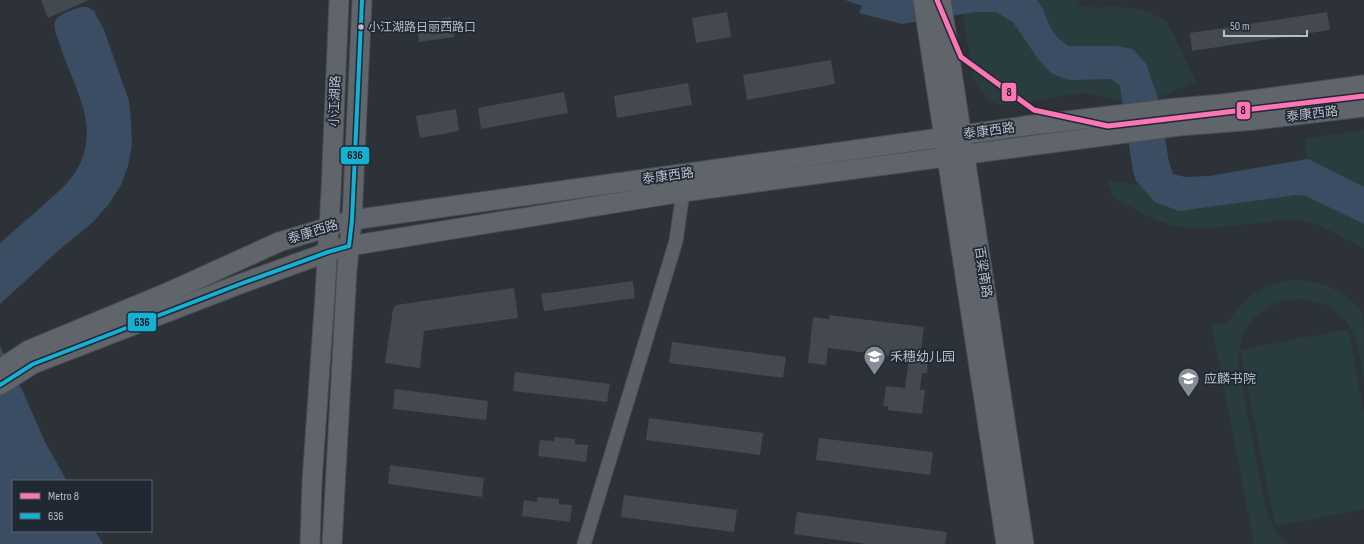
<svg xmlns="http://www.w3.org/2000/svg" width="1364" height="544" font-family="'Sofia Sans Condensed','Noto Sans SC',sans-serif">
<rect width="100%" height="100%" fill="#2c3238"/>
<g fill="#293d3f">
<path d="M961,0H1078L1080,5L1097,8L1113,6L1130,8L1148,12L1167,21L1196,82L1158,98L1124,103L1099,95L1080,93L1012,105L997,104L986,99L978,87L972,75Z"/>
<path d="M1364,130V248L1319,225L1293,219L1201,229L1173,226L1144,215L1114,197L1105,180L1140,185L1185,177L1209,176L1307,159L1305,139Z"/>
<path d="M1295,280C1317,281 1334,286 1351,301C1355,305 1361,310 1363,315C1364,320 1364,370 1364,380C1360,360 1359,338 1346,322C1318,285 1258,294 1242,338C1239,347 1238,356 1238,365L1266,510C1271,524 1277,534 1287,544H1254L1212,326L1228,323C1244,295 1265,285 1295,280Z"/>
<path d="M1348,329L1364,412V509L1275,526L1240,350Z"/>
</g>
<g fill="#3b4d62">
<path d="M845,0H1037L1043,9L1050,27L1058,38L1068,46H1116L1133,49L1146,64L1158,98L1169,162L1173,174L1185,177L1209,176L1308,159L1364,187V224L1306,196L1296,195L1179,211L1155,202L1136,181L1133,171L1120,86L1111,79L1068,80L1051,73L1038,59L1013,22L996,12H975L902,24L859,13L862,6Z"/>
<path d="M81,7H88L94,11L104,30L129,101L131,121L132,145L128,166L121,185L108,205L93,222L59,250L0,304V243C13,232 26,220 39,209C55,194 74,181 82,159C98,118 70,80 59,42C57,36 53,28 55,22C58,13 74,10 81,7Z"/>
<path d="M0,346L24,394L45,442L67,481H13V531H95L103,544H0Z"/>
</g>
<g fill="#44494f">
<path d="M41,0H89L48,18Z"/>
<path d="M727,12L731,37L696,43L692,18Z"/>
<path d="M1327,12L1330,30L1192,51L1190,33Z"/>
<path d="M451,17L454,37L419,42L416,22Z"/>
<path d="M831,60L835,84L747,100L743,75Z"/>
<path d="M688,83L692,105L617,118L614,96Z"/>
<path d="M564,92L568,113L481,129L478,108Z"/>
<path d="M456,109L459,131L420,138L416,116Z"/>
<path d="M633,281L635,298L544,311L541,294Z"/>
<path d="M514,288L518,318L424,331L420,368L385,363L393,309L396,305Z"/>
<path d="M829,315L924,327L920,358L928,359L927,373H922L920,390H925L922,414L888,410V406H883L886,386L905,388L909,358L828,348L826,365L808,363L813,317L829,319Z"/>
<path d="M672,342L786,357L783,378L669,363Z"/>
<path d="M515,372L610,384L607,402L513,391Z"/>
<path d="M395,389L488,401L486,420L393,409Z"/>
<path d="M649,418L763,433L760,455L646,440Z"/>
<path d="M554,437L575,439V444L588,445L586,462L538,456L540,440L554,441Z"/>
<path d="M819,438L933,452L930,475L816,460Z"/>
<path d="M390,465L484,478L482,497L388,484Z"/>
<path d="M624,495L737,510L734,532L621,517Z"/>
<path d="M538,497L559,499V504L572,505L570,522L522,516L524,500L537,502Z"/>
<path d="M797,512L947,532L945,544H867L794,534Z"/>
</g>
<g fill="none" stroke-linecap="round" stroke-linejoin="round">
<defs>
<path id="minor" d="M584,544L676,241L683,192"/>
<g id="secondary">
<path d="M923,0L1006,544"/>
<path d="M941,0L1024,544"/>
<path d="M0,369L29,350L169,292L279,242L352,220L1025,126L1176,108L1222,104L1364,85"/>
<path d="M0,385L33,364L240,284L328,252L349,246L683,192L1179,126L1255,120L1364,107"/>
<path d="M310,544L312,482L325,295L331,192L339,0"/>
<path d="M332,544L347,269L352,220L362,0"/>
</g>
</defs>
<use href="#minor" stroke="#4a4e53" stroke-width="15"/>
<use href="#secondary" stroke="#4a4e53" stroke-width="21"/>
<use href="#minor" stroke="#5b6067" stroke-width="13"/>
<use href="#secondary" stroke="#60646b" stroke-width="19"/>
<defs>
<path id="bus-1" d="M0,385L33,364L240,284L328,252L349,246L352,220L362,0"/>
</defs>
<use href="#bus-1" stroke="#1f2833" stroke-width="7"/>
<use href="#bus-1" stroke="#13b2d5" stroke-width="4"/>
<defs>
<path id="metro-1" d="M937,0L961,57L1034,110L1108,126L1364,96"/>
</defs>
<use href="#metro-1" stroke="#1f2833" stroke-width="8"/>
<use href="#metro-1" stroke="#fc75b5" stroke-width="5"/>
</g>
<defs>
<symbol id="school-pin" viewBox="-11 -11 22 30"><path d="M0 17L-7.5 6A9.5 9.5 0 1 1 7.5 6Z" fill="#868d96" stroke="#1f2833"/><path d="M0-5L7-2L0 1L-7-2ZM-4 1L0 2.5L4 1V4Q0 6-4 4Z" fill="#fff"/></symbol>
</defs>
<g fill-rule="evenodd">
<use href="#school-pin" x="862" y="344" width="25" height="34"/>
<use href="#school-pin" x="1176" y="366" width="25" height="34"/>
</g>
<circle fill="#b6bec9" stroke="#1f2833" stroke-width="1.5" cx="361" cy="27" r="3.5"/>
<g text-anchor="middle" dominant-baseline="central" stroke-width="3.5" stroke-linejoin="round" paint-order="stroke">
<g font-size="12" fill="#b6bec9" stroke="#1f2833" text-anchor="start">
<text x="368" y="27">小江湖路日丽西路口</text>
</g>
<g font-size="13" fill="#b6bec9" stroke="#1f2833">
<text transform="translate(335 101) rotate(-88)">小江湖路</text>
<text transform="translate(1312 114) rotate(-7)">泰康西路</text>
<text transform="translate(989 131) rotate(-8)">泰康西路</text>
<text transform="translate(668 176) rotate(-8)">泰康西路</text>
<text transform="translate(313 232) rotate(-17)">泰康西路</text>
<text transform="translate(983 272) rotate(81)">百梁南路</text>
</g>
<g font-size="13" fill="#b6bec9" stroke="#1f2833" text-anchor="start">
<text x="890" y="357">禾穗幼儿园</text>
<text x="1204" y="379">应麟书院</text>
</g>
</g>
<g stroke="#1f2833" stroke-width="1.5">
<rect x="1001" y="82" width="16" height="20" rx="4" fill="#fc75b5"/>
<rect x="1236" y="101" width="15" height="19" rx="4" fill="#fc75b5"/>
<rect x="340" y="146" width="30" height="19" rx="4" fill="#13b2d5"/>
<rect x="127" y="312" width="30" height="20" rx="4" fill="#13b2d5"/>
</g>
<g font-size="11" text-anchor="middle" font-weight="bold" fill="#111">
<text x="1009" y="96">8</text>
<text x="1243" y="114">8</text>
<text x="355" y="159">636</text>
<text x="142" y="326">636</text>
</g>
<rect x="12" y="480" width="140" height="52" fill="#1f2833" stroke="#5b646f"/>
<rect x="20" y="493" width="20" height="6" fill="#fc75b5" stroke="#5b646f"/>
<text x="48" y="500" font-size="12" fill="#b6bec9">Metro 8</text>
<rect x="20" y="513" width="20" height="6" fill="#13b2d5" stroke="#5b646f"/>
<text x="48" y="520" font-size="12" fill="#b6bec9">636</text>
<path d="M1224 30v6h83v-6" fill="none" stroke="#b6bec9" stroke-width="2"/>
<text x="1230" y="30" font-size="12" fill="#b6bec9" stroke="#1f2833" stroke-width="3" paint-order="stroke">50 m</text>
</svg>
